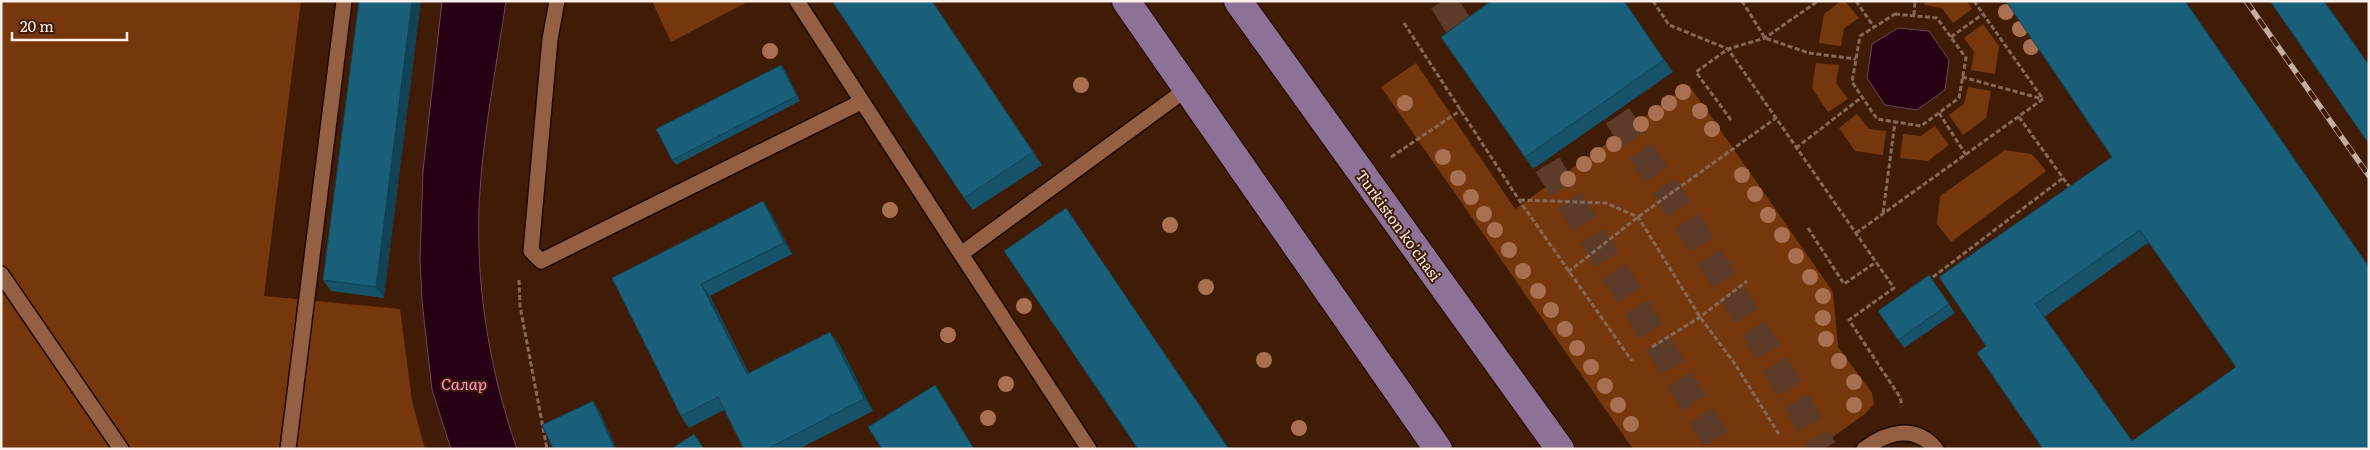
<svg xmlns="http://www.w3.org/2000/svg" width="2370" height="450" font-family="Literata,serif">
<rect width="100%" height="100%" fill="#401c07"/>
<g fill="#77370d">
<path d="M1,1H301L264,296L400,309L412,401L425,449H1Z"/>
<path d="M652,1H749L671,42Z"/>
<path d="M1841,1H1845L1859,18L1844,28L1841,46L1819,43L1824,14Z"/>
<path d="M1925,1H1967L1972,9L1953,23L1942,8L1924,5Z"/>
<path d="M1983,24L1999,46L1995,74L1971,70L1974,52L1964,38Z"/>
<path d="M1416,63L1515,209L1689,85L1833,292L1838,347L1872,393L1874,404L1866,413L1816,449H1633L1381,87Z"/>
<path d="M1816,63L1839,65L1836,83L1848,99L1828,112L1812,88Z"/>
<path d="M1968,87L1991,91L1986,118L1963,135L1949,115L1964,104Z"/>
<path d="M1857,114L1869,129L1886,131L1883,155L1855,151L1839,128Z"/>
<path d="M1935,126L1949,145L1928,161L1900,158L1903,134L1921,136Z"/>
<path d="M2005,150L2032,154L2046,171L1951,242L1937,224L1940,196Z"/>
</g>
<g fill="#280016" stroke="#684855">
<path d="M442,1H506C496,69 482,139 479,207C476,289 490,372 517,449H451L432,390L422,301L420,258L423,171Z"/>
<path d="M1898,28L1929,31L1949,60L1945,90L1917,110L1885,105L1867,78L1872,44Z"/>
</g>
<g fill="none" stroke-linecap="round" stroke-linejoin="round">
<g stroke="#5c3c29" stroke-width="28" stroke-dasharray="28 14" stroke-linecap="butt">
<path d="M1443,1L1477,55"/>
<path d="M1594,81C1675,201 1754,322 1823,449"/>
<path d="M1525,129L1616,274L1722,449"/>
</g>
<defs>
<g id="service">
<path d="M557,1L550,39L531,251L541,261L861,102"/>
<path d="M797,1L961,254"/>
<path d="M1,274L121,449"/>
<path d="M288,449L344,1"/>
<path d="M1089,449L961,254L1188,88"/>
<path d="M1864,449C1887,432 1915,424 1936,449"/>
</g>
<g id="primary">
<path d="M1126,1L1438,449"/>
<path d="M1238,1L1560,449"/>
</g>
</defs>
<use href="#service" stroke="#200800" stroke-width="18"/>
<use href="#primary" stroke="#200800" stroke-width="30"/>
<g stroke="#846959" stroke-width="3" stroke-dasharray="5 2.5" stroke-linecap="butt">
<path d="M1653,1L1669,25L1728,49L1894,288L1849,320L1900,397L1902,406"/>
<path d="M1742,1L1765,38L1809,53L1856,59"/>
<path d="M1856,1L1874,27"/>
<path d="M1895,14L1937,18L1966,58L1959,98L1921,126L1877,119L1852,82L1860,36Z"/>
<path d="M1914,15L1915,1"/>
<path d="M1404,23L1519,200L1632,361"/>
<path d="M1951,37L1983,14"/>
<path d="M1962,77L2043,99"/>
<path d="M1939,113L1966,155"/>
<path d="M2019,117L2071,189"/>
<path d="M1731,120L1696,72L1728,49L1765,38L1818,1"/>
<path d="M1796,148L1862,97"/>
<path d="M1391,157L1461,110"/>
<path d="M1520,200L1606,203L1638,217L1700,317L1735,364L1780,436"/>
<path d="M1883,213L1895,122"/>
<path d="M1808,228L1844,284L1876,262"/>
<path d="M1856,233L2043,99L1974,1"/>
<path d="M1568,272L1638,217L1776,118"/>
<path d="M1933,277L2063,178"/>
<path d="M519,280L520,306L547,449"/>
<path d="M1652,347L1700,317L1747,281"/>
</g>
<use href="#service" stroke="#946044" stroke-width="15"/>
<use href="#primary" stroke="#8d7196" stroke-width="28"/>
<defs>
<path id="rail" d="M2246,1L2369,176"/>
</defs>
<use href="#rail" stroke="#c2aea3" stroke-width="5.5"/>
<use href="#rail" stroke="#401c07" stroke-width="4" stroke-dasharray="11" stroke-linecap="butt"/>
</g>
<g fill="#a87051">
<circle cx="2006" cy="12" r="8"/>
<circle cx="2020" cy="29" r="8"/>
<circle cx="2031" cy="47" r="8"/>
<circle cx="770" cy="51" r="8"/>
<circle cx="1081" cy="85" r="8"/>
<circle cx="1683" cy="92" r="8"/>
<circle cx="1405" cy="103" r="8"/>
<circle cx="1669" cy="103" r="8"/>
<circle cx="1700" cy="111" r="8"/>
<circle cx="1656" cy="113" r="8"/>
<circle cx="1641" cy="124" r="8"/>
<circle cx="1712" cy="129" r="8"/>
<circle cx="1614" cy="144" r="8"/>
<circle cx="1598" cy="155" r="8"/>
<circle cx="1443" cy="157" r="8"/>
<circle cx="1584" cy="164" r="8"/>
<circle cx="1742" cy="175" r="8"/>
<circle cx="1458" cy="178" r="8"/>
<circle cx="1568" cy="179" r="8"/>
<circle cx="1755" cy="194" r="8"/>
<circle cx="1471" cy="197" r="8"/>
<circle cx="890" cy="210" r="8"/>
<circle cx="1484" cy="214" r="8"/>
<circle cx="1768" cy="215" r="8"/>
<circle cx="1170" cy="225" r="8"/>
<circle cx="1495" cy="230" r="8"/>
<circle cx="1782" cy="235" r="8"/>
<circle cx="1509" cy="250" r="8"/>
<circle cx="1796" cy="256" r="8"/>
<circle cx="1523" cy="271" r="8"/>
<circle cx="1810" cy="277" r="8"/>
<circle cx="1206" cy="287" r="8"/>
<circle cx="1538" cy="291" r="8"/>
<circle cx="1823" cy="296" r="8"/>
<circle cx="1024" cy="306" r="8"/>
<circle cx="1551" cy="310" r="8"/>
<circle cx="1823" cy="318" r="8"/>
<circle cx="1565" cy="329" r="8"/>
<circle cx="948" cy="335" r="8"/>
<circle cx="1826" cy="339" r="8"/>
<circle cx="1577" cy="348" r="8"/>
<circle cx="1264" cy="360" r="8"/>
<circle cx="1839" cy="361" r="8"/>
<circle cx="1591" cy="367" r="8"/>
<circle cx="1854" cy="382" r="8"/>
<circle cx="1006" cy="384" r="8"/>
<circle cx="1605" cy="386" r="8"/>
<circle cx="1618" cy="405" r="8"/>
<circle cx="1854" cy="405" r="8"/>
<circle cx="988" cy="418" r="8"/>
<circle cx="1631" cy="424" r="8"/>
<circle cx="1299" cy="428" r="8"/>
</g>
<g fill="#165269" fill-rule="evenodd">
<path d="M359,1L384,298L331,291L323,280Z"/>
<path d="M932,1L1042,165L973,210L964,198Z"/>
<path d="M1624,1L1673,72L1533,169L1441,37Z"/>
<path d="M781,65L785,70L800,101L676,165L672,160Z"/>
<path d="M2112,157L2369,449H2043L1986,346ZM2149,242L2236,367L2132,441L2044,317Z"/>
<path d="M771,213L792,254L710,296L749,373L839,344L873,411L799,449H744L724,410L689,428L681,416L612,278Z"/>
<path d="M1929,275L1955,313L1904,348L1878,311Z"/>
</g>
<g fill="#124255">
<path d="M412,1H421L384,298L376,287Z"/>
<path d="M781,65L785,70L800,101L797,96Z"/>
<path d="M763,201L771,213L792,254L784,243Z"/>
<path d="M701,284L710,296L755,386L747,374Z"/>
<path d="M830,332L839,344L873,411L864,399Z"/>
<path d="M593,401L599,410L617,449H615Z"/>
</g>
<g fill="#195f7a" stroke="#124255" fill-rule="evenodd">
<path d="M359,1H412L376,287L323,280Z"/>
<path d="M832,1H932L1033,152L964,198Z"/>
<path d="M1491,1H1624L1664,60L1525,157L1441,37Z"/>
<path d="M2006,1H2185L2369,267V449H2043L1977,353L1986,346L1939,277L2112,157ZM2140,230L2236,367L2132,441L2035,304Z"/>
<path d="M2270,1H2324L2369,65V144Z"/>
<path d="M781,65L797,96L672,160L656,129Z"/>
<path d="M763,201L784,243L701,284L747,374L830,332L864,399L767,449H744L718,397L681,416L612,278Z"/>
<path d="M1066,208L1229,449H1138L1004,251Z"/>
<path d="M1929,275L1949,304L1898,340L1878,311Z"/>
<path d="M935,385L974,449H882L868,427Z"/>
<path d="M593,401L615,449H553L542,425Z"/>
<path d="M694,434L704,449H671Z"/>
</g>
<g text-anchor="middle" dominant-baseline="central" stroke-width="4" stroke-linejoin="round" paint-order="stroke">
<g font-size="15" fill="#fcefe9" stroke="#401c07">
<text transform="translate(1399 225) rotate(54)">Turkiston ko'chasi</text>
</g>
<g font-size="16" font-style="italic" fill="#ff9acd" stroke="#401c07">
<text x="464" y="383">Салар</text>
</g>
</g>
<rect width="2370" height="450" fill="none" stroke="#fcefe9" stroke-width="5"/>
<path d="M12 32v8h115v-8" fill="none" stroke="#fcefe9" stroke-width="2.5"/>
<text x="20" y="32" font-size="15" fill="#fcefe9" stroke="#401c07" stroke-width="4" paint-order="stroke">20 m</text>
</svg>
